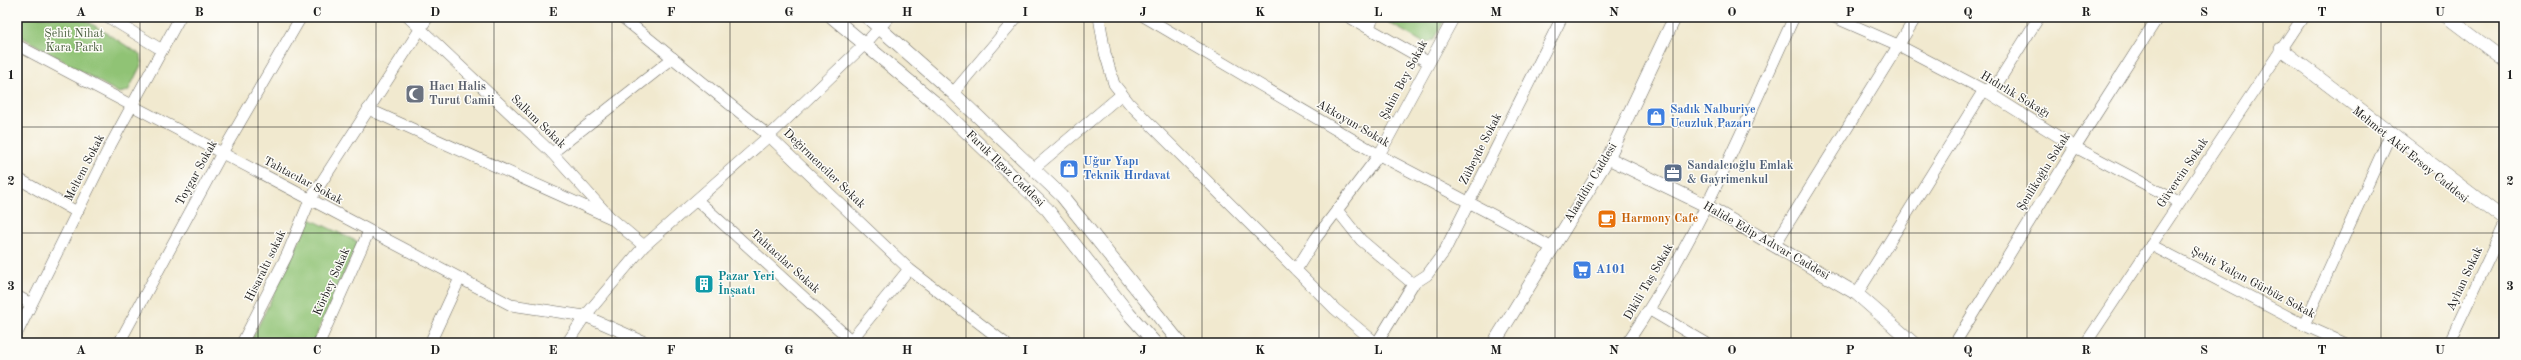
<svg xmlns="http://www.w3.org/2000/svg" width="2521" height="360" font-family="'Old Standard TT',serif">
<rect width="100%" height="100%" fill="#fdfcf7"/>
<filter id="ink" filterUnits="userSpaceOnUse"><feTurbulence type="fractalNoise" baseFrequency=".025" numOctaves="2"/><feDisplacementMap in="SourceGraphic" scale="8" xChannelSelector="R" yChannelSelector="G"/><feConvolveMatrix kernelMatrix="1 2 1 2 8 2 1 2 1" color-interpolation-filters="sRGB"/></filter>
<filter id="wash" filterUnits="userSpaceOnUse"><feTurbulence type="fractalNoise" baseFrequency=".012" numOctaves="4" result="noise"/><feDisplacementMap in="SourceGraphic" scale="16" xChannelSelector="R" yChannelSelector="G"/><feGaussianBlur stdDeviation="0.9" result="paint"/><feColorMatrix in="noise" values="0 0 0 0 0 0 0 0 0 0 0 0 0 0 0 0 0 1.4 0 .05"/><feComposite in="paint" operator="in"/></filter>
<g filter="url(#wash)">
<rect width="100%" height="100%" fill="#f1e9cf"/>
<g fill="#90c374" stroke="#567048">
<path d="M17,17H81L141,55L142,63L128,91L119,93L17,34Z"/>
<path d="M1385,17H1446L1433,40L1424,43L1384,20Z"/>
<path d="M310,219L358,242L313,343H250Z"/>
</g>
</g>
<g filter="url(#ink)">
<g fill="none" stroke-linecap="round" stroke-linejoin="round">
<defs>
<g id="minor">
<path d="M108,17L162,50"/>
<path d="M408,17L552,153L608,215"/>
<path d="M622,17L769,136L909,269L1005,343"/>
<path d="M1099,17L1105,53L1114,84L1129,103L1335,309L1376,343"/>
<path d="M1145,17L1379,155L1512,225L1552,248"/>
<path d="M1349,17L1428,62"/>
<path d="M1834,17L1898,45L1984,90L2075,147L2179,202"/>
<path d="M1368,28L1374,17"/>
<path d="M17,45L511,305L585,316L647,343"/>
<path d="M953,93L1017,17"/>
<path d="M368,109L611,218L644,246"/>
<path d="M552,153L673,58"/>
<path d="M1033,169L1122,94"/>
<path d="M17,178L77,212"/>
<path d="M697,200L854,343"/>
<path d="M1337,210L1361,240L1413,284"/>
<path d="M2151,245L2304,325L2344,343"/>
<path d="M1774,246L1916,17"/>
<path d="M1296,270L1316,238L1379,155L1454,17"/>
<path d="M1857,294L1984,90L1995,87L2039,17"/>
<path d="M17,296L31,304"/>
<path d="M1650,310L1706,343"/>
<path d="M2304,325L2391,133"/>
<path d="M17,333L110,146L180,17"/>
<path d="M119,343L222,153L301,17"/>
<path d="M242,343L287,255L310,200L428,17"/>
<path d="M319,343L369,231"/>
<path d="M430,343L460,278"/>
<path d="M567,343L585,316L644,246L769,136L865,44L889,17"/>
<path d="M849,343L909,269"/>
<path d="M1377,343L1413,284L1427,275L1444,252L1562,17"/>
<path d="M1627,343C1696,242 1743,128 1794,17"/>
<path d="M1955,343L2075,147L2158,17"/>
<path d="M2086,343L2303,17"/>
<path d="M2449,343L2504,226"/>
</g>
<g id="tertiary">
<path d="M832,17L939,106L1047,209L1129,314L1155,343"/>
<path d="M867,17L953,93L1062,196L1180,343"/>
<path d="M2447,17L2504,60"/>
<path d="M2281,49L2504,219"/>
<path d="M1608,158L1707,206L1857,294L1913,343"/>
<path d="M1494,343L1608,158L1675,17"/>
</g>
</defs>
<use href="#minor" stroke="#67645b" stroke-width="12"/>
<use href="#tertiary" stroke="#67645b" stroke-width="14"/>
<use href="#minor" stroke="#fff" stroke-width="11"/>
<use href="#tertiary" stroke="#fff" stroke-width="13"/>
</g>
</g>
<path fill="none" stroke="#1c1c1c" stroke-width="1" stroke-opacity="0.55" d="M140,17V343M258,17V343M376,17V343M494,17V343M612,17V343M730,17V343M848,17V343M966,17V343M1084,17V343M1202,17V343M1319,17V343M1437,17V343M1555,17V343M1673,17V343M1791,17V343M1909,17V343M2027,17V343M2145,17V343M2263,17V343M2381,17V343M17,127H2504M17,233H2504"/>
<defs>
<symbol id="mosque-square" viewBox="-11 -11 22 22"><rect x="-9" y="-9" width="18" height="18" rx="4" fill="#6b7280" stroke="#fdfcf7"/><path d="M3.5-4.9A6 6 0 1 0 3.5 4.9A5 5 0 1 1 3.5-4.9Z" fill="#fff"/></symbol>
<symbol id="shop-square" viewBox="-11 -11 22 22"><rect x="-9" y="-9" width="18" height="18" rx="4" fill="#3f7fe0" stroke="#fdfcf7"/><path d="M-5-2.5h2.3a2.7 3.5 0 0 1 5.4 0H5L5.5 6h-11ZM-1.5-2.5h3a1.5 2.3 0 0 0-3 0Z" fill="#fff"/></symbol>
<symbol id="office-square" viewBox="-11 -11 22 22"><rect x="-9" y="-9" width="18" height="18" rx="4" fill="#5c6f8a" stroke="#fdfcf7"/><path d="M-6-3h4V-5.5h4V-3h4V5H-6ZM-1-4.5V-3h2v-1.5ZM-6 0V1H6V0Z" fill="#fff"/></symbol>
<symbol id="cafe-square" viewBox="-11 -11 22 22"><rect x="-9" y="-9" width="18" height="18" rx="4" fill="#e8710a" stroke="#fdfcf7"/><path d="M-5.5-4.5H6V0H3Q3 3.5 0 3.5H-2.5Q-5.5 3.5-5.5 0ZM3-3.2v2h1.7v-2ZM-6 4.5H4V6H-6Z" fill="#fff"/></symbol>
<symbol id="supermarket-square" viewBox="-11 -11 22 22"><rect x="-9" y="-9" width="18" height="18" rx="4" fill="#3f7fe0" stroke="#fdfcf7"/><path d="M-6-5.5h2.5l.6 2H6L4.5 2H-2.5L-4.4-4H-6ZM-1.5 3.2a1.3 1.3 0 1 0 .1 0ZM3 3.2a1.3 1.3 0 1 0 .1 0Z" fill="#fff"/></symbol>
<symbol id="building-square" viewBox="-11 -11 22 22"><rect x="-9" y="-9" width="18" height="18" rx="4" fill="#0f9aa8" stroke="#fdfcf7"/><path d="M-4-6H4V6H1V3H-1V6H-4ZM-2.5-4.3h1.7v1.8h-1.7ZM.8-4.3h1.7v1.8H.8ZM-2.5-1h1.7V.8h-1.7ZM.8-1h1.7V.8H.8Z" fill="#fff"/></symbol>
</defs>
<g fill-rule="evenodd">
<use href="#mosque-square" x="404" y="83" width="22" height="22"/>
<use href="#shop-square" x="1645" y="106" width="22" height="22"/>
<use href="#shop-square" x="1058" y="158" width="22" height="22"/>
<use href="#office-square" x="1662" y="162" width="22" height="22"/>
<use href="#cafe-square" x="1596" y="208" width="22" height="22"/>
<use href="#supermarket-square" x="1571" y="259" width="22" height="22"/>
<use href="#building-square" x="693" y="273" width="22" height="22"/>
</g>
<g text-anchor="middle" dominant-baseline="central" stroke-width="3" stroke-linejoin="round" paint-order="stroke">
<g font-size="12" fill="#4a5f3f" stroke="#fdfcf7">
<text x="74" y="34">Şehit Nihat<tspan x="74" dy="14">Kara Parkı</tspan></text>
</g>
<g font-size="12" fill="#1c1c1c" stroke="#fdfcf7">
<text transform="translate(1404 80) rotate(-62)">Şahin Bey Sokak</text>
<text transform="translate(2015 95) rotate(31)">Hıdırlık Sokağı</text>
<text transform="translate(538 122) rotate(44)">Salkım Sokak</text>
<text transform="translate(1353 124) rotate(30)">Akkoyun Sokak</text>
<text transform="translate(1481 149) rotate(-63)">Zübeyde Sokak</text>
<text transform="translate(2410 155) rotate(39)">Mehmet Akif Ersoy Caddesi</text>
<text transform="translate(85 168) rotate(-63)">Meltem Sokak</text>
<text transform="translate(824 169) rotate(44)">Değirmenciler Sokak</text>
<text transform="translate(1005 169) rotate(44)">Faruk Ilgaz Caddesi</text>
<text transform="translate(2044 172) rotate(-58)">Şenlikoğlu Sokak</text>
<text transform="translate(197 173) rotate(-61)">Toygar Sokak</text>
<text transform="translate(2183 173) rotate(-56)">Güvercin Sokak</text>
<text transform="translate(303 181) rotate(28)">Tahtacılar Sokak</text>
<text transform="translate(1591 183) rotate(-59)">Alaaddin Caddesi</text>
<text transform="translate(1766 241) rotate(30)">Halide Edip Adıvar Caddesi</text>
<text transform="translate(785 262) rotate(42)">Tahtacılar Sokak</text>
<text transform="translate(266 266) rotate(-64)">Hisaraltı sokak</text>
<text transform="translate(2465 279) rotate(-65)">Ayhan Sokak</text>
<text transform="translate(332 282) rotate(-66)">Körbey Sokak</text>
<text transform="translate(1649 282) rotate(-60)">Dikili Taş Sokak</text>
<text transform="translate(2253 283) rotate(28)">Şehit Yalçın Gürbüz Sokak</text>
</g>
<g font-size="12" font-weight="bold" fill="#5b616d" stroke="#fdfcf7" text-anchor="start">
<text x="429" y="87">Hacı Halis<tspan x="429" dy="14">Turut Camii</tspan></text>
</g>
<g font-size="12" font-weight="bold" fill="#366cbe" stroke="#fdfcf7" text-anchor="start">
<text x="1670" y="110">Sadık Nalburiye<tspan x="1670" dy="14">Ucuzluk Pazarı</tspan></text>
<text x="1083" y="162">Uğur Yapı<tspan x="1083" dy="14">Teknik Hırdavat</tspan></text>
<text x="1596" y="270">A101</text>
</g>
<g font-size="12" font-weight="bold" fill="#4e5e75" stroke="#fdfcf7" text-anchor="start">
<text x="1687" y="166">Sandalcıoğlu Emlak<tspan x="1687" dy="14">&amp; Gayrimenkul</tspan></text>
</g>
<g font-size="12" font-weight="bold" fill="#c56008" stroke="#fdfcf7" text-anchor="start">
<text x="1621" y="219">Harmony Cafe</text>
</g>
<g font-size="12" font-weight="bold" fill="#0d838f" stroke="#fdfcf7" text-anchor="start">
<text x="718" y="277">Pazar Yeri<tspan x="718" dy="14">İnşaatı</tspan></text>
</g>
</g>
<rect width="2521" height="360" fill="none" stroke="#fdfcf7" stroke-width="44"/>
<rect x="22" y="22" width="2477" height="316" fill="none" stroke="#1c1c1c" stroke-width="1.5"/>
<g font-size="13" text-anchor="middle" font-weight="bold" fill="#1c1c1c">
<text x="81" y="16">A</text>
<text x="199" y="16">B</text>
<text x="317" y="16">C</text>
<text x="435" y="16">D</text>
<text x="553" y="16">E</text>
<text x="671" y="16">F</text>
<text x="789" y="16">G</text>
<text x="907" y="16">H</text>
<text x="1025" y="16">I</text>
<text x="1143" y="16">J</text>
<text x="1260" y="16">K</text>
<text x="1378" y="16">L</text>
<text x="1496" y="16">M</text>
<text x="1614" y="16">N</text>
<text x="1732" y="16">O</text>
<text x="1850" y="16">P</text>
<text x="1968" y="16">Q</text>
<text x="2086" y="16">R</text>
<text x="2204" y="16">S</text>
<text x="2322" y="16">T</text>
<text x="2440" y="16">U</text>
<text x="11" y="79">1</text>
<text x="2510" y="79">1</text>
<text x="11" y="185">2</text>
<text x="2510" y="185">2</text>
<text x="11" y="290">3</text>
<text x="2510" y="290">3</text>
<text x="81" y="354">A</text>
<text x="199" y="354">B</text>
<text x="317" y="354">C</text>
<text x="435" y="354">D</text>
<text x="553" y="354">E</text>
<text x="671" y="354">F</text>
<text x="789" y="354">G</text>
<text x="907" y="354">H</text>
<text x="1025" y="354">I</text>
<text x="1143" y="354">J</text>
<text x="1260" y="354">K</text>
<text x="1378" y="354">L</text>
<text x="1496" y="354">M</text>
<text x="1614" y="354">N</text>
<text x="1732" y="354">O</text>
<text x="1850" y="354">P</text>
<text x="1968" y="354">Q</text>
<text x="2086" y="354">R</text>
<text x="2204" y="354">S</text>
<text x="2322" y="354">T</text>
<text x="2440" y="354">U</text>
</g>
</svg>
